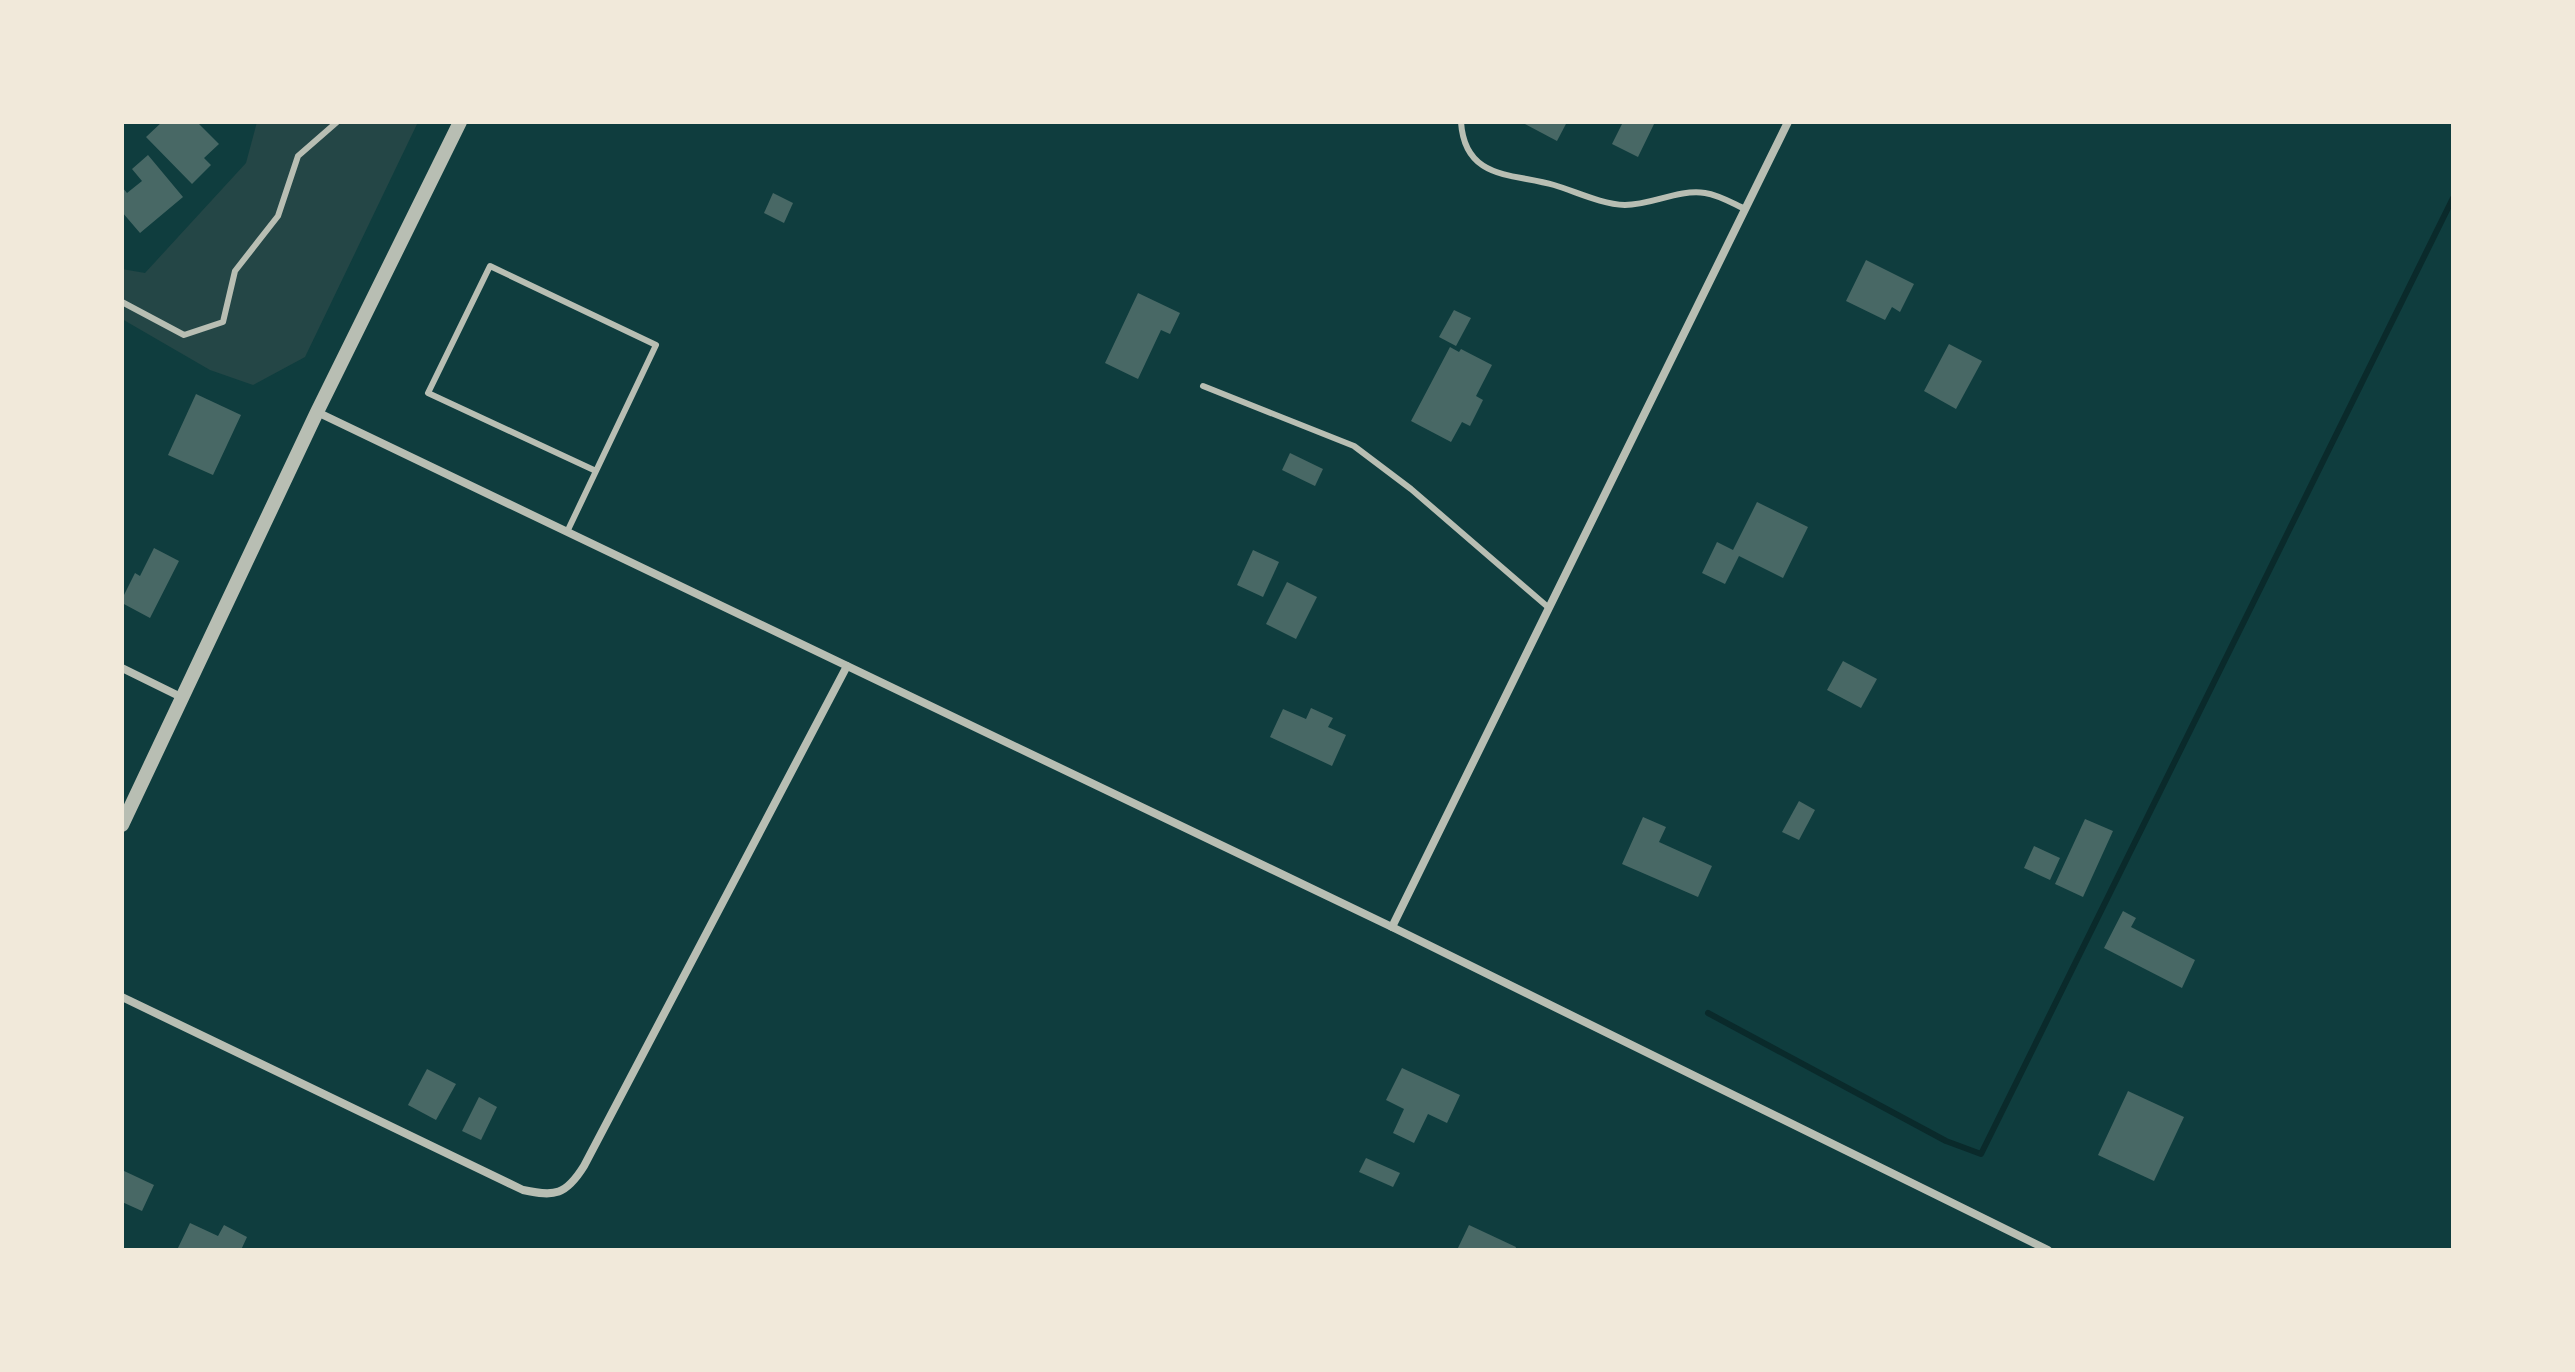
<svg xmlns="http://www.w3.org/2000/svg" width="2575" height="1372" font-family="Signika,sans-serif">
<rect width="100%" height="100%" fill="#0f3d3e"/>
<path fill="#244646" d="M257,122H418L305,357L253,385L210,370L122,319V269L145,273L246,163Z"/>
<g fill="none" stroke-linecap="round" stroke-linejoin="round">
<path stroke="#0a2a2b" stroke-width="6" d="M1708,1013L1946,1141L1981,1154L2453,198"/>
</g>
<g fill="#486865">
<path d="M162,122H197L219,144L204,158L211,165L192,184L146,137Z"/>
<path d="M1521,122H1567L1557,141Z"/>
<path d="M1618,122H1655L1638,157L1612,144L1622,124Z"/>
<path d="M148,155L183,197L140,233L122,212V187L127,193L142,181L132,169Z"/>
<path d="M773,193L793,203L784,223L764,213Z"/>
<path d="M1866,260L1914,284L1900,312L1892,307L1885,320L1846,301Z"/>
<path d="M1138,293L1180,313L1170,334L1161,330L1138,379L1105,363Z"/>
<path d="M1454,310L1471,318L1456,346L1439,337Z"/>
<path d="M1949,344L1982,361L1956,409L1924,391Z"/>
<path d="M1450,347L1459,352L1461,349L1492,365L1476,396L1483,400L1470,426L1462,422L1451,442L1411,421Z"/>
<path d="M196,394L241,415L213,475L168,455Z"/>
<path d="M1290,453L1323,469L1315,486L1282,470Z"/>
<path d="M1757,502L1808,527L1783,578L1739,556L1725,584L1702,573L1717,542L1733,550Z"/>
<path d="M154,548L179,561L150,618L122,603V599L135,573L140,576Z"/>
<path d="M1253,550L1279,562L1263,597L1237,585Z"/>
<path d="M1287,582L1317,597L1296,639L1266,624Z"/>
<path d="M1843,661L1877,679L1861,708L1827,690Z"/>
<path d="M1311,708L1333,718L1328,727L1346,735L1332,766L1270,737L1283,709L1306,719Z"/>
<path d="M1799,801L1815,810L1799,840L1782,832Z"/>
<path d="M1643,817L1666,827L1659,842L1712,866L1698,897L1622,864Z"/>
<path d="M2085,819L2113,831L2083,897L2055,884Z"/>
<path d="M2034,846L2060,858L2050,880L2024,868Z"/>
<path d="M2123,911L2136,918L2131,927L2195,960L2182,988L2104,948Z"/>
<path d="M1402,1068L1460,1095L1447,1123L1428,1114L1414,1143L1393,1133L1404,1109L1386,1100Z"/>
<path d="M427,1069L456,1084L436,1120L408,1105Z"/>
<path d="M2128,1091L2184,1117L2154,1181L2098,1155Z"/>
<path d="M479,1097L497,1107L481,1140L462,1131Z"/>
<path d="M1366,1158L1400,1173L1393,1187L1359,1172Z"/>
<path d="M122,1170L154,1185L142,1211L122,1202Z"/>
<path d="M190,1223L218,1236L224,1225L247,1237L241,1250H177Z"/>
<path d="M1469,1225L1516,1247L1515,1250H1457Z"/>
</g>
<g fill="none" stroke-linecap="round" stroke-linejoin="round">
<g stroke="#b8beb3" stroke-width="6">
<path d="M1461,122C1465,181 1514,173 1554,185C1577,192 1601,204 1625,205C1652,205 1678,189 1705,193C1719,195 1732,203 1745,209"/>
<path d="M122,302L184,335L223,322L235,271L278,216L298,156L337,122"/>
<path d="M1203,386L1354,446L1411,489L1549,608"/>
<path d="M567,532L656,345L490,266L428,393L596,471"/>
</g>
<g stroke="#b8beb3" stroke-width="8">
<path d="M317,412L1392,927L2048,1250"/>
<path d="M122,668L183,698"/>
<path d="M1392,927L1788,122"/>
<path d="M122,997L523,1190C555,1197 566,1195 584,1166L847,666"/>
</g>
<path stroke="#b8beb3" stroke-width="14" d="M122,825L317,412L460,122"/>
</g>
<rect width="2575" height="1372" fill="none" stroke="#f1e9da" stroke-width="248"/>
</svg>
